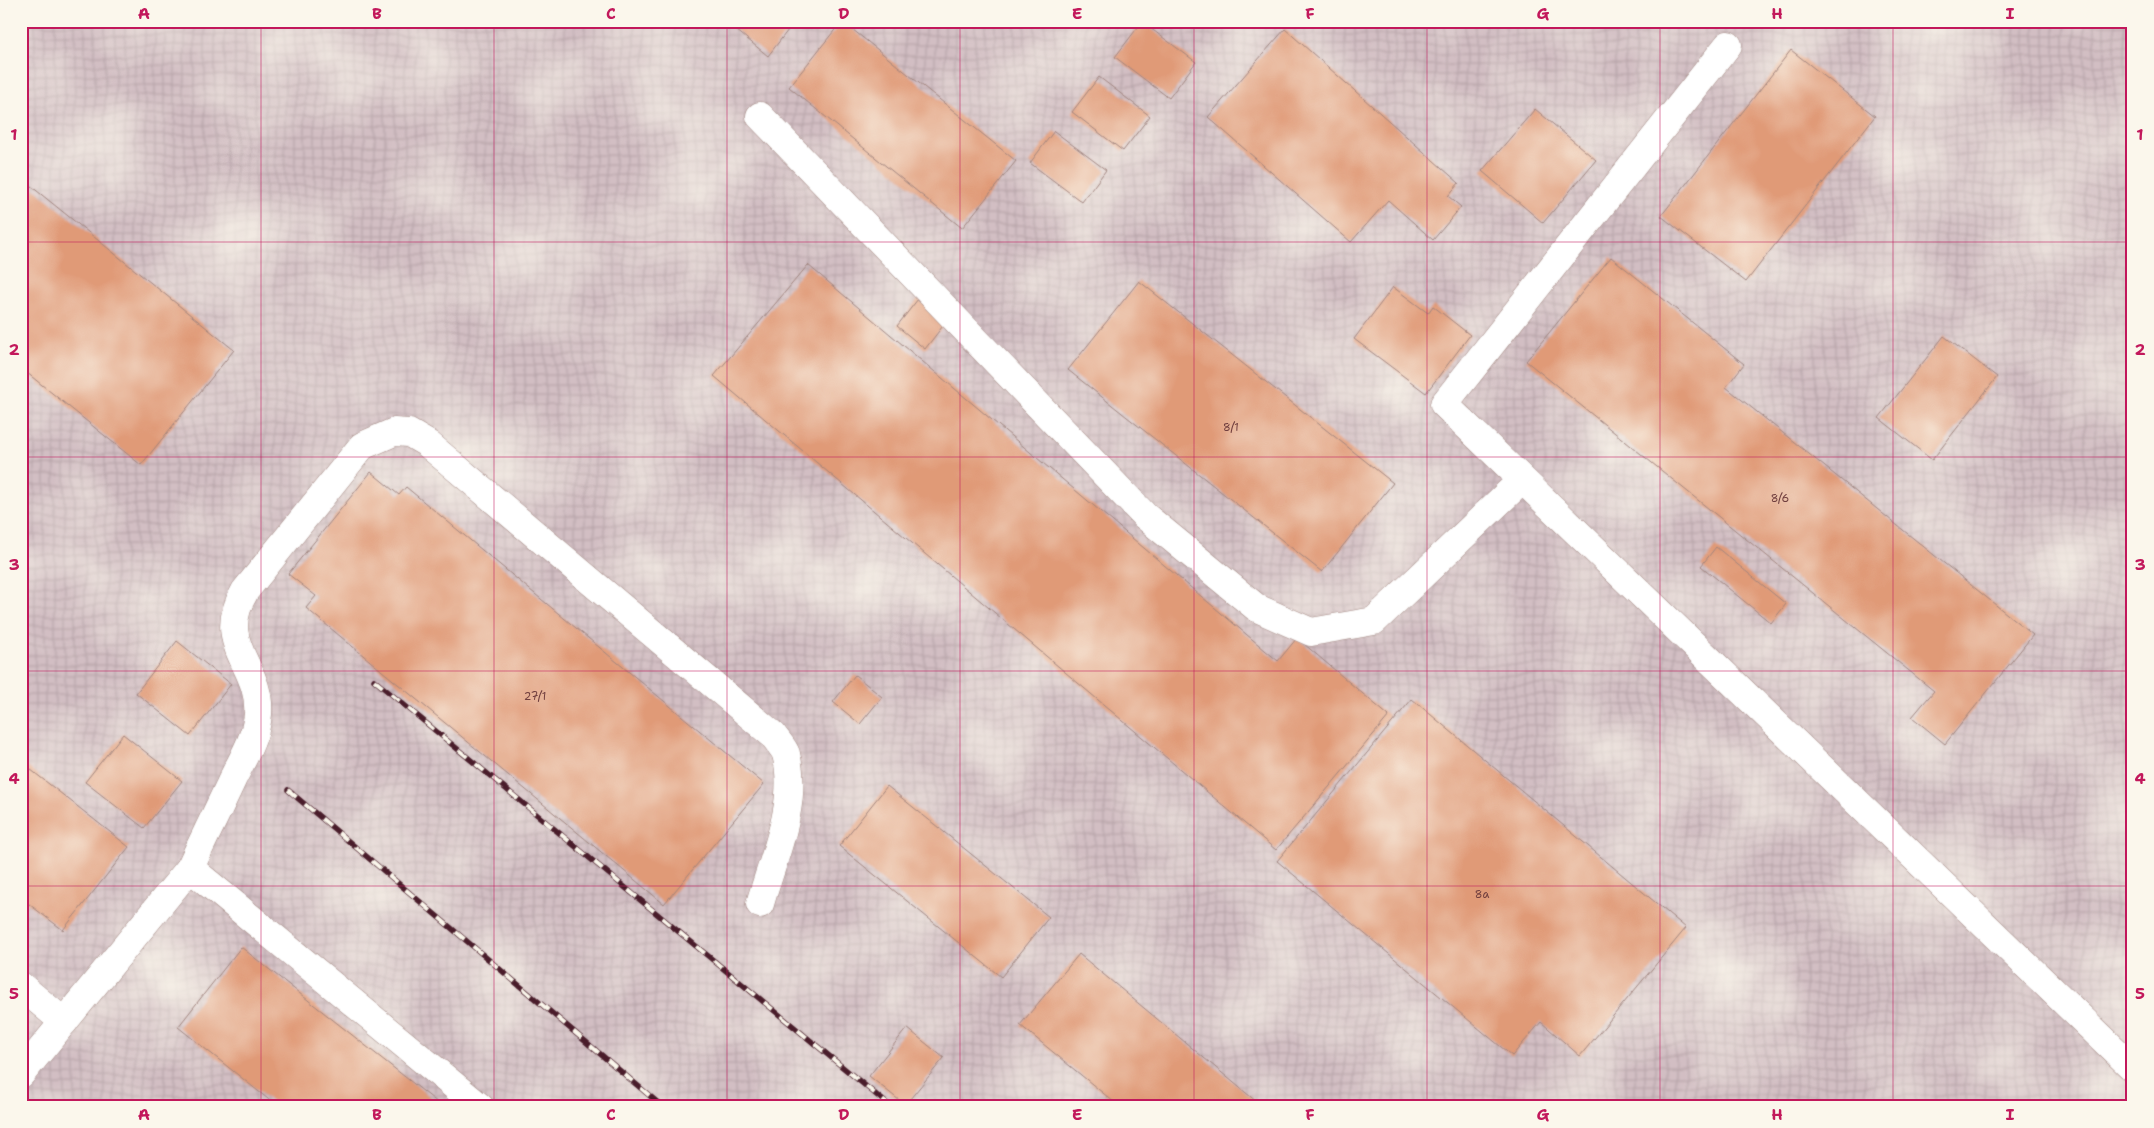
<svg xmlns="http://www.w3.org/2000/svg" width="2154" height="1128" font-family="'Shantell Sans',sans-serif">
<defs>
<pattern id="industrial-grid" width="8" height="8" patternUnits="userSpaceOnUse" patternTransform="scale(1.25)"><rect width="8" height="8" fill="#d2bec3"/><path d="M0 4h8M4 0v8" fill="none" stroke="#b6a3a8"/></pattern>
</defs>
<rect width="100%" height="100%" fill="#fbf7ec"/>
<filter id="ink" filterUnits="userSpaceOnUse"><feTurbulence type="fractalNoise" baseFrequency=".02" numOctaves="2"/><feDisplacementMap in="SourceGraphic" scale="10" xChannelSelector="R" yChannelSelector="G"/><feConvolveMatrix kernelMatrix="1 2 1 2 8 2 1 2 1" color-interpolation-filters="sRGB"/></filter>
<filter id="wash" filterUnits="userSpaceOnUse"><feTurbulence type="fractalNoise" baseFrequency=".0096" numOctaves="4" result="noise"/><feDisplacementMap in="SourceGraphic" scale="20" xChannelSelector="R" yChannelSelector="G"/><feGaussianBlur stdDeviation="1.12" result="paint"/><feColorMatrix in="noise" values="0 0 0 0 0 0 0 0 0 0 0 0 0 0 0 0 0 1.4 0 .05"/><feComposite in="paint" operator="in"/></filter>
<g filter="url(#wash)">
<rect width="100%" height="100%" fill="#f6e8d1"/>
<rect fill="url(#industrial-grid)" x="21" y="21" width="2112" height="1086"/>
<g id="blocks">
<g fill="#e09a77">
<path d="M725,21H795L768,56Z"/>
<path d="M842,21L1016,161L962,228L789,87Z"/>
<path d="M1142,22L1196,62L1169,98L1115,57Z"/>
<path d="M1285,29L1459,183L1448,196L1461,207L1433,240L1388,200L1351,242L1208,117Z"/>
<path d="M1791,50L1875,116L1746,282L1661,216Z"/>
<path d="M1099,77L1150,116L1123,151L1072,112Z"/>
<path d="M1535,109L1596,160L1543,223L1482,171Z"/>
<path d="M1054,131L1106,170L1082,202L1030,163Z"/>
<path d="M21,178L234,350L141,465L21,368Z"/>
<path d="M1611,257L1744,364L1726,387L2033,635L1945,744L1912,717L1934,691L1526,361Z"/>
<path d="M808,265L1278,661L1297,638L1389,716L1276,850L714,376Z"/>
<path d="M1139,281L1393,483L1322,572L1068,370Z"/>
<path d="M1393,287L1428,313L1433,306L1470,335L1426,393L1354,339Z"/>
<path d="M918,299L946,322L925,349L897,326Z"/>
<path d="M1944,336L1997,377L1932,460L1879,418Z"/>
<path d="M371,472L399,495L406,487L764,784L664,904L306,608L316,596L288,574Z"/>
<path d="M1716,547L1786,604L1771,623L1701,566Z"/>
<path d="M177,641L231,684L190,736L136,693Z"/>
<path d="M855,675L882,697L860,724L833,702Z"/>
<path d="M1412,699L1686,928L1580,1056L1541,1022L1512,1056L1277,861Z"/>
<path d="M123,734L182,781L144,828L85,782Z"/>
<path d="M21,762L129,847L63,930L21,898Z"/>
<path d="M887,786L1049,917L1001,977L839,846Z"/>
<path d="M241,947L443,1107H278L178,1027Z"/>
<path d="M1079,954L1263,1107H1120L1020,1025Z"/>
<path d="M907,1028L944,1058L905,1105L869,1076Z"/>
</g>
</g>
</g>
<g filter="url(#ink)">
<use href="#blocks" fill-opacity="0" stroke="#a0847e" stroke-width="1"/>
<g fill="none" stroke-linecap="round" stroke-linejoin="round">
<defs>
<g id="minor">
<path d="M1728,45L1444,404L2133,1068"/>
<path d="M760,116L1145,516L1257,608L1311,632L1374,621L1522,480"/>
<path d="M190,868C204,838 219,808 233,778C243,758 256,737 258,714C262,665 213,645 245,591L362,446L394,432L409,433L428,444L773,735C777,741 784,748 786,754C799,803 773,858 760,904"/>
<path d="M21,986L64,1022"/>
<path d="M21,1074L190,868L480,1107"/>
</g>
</defs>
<use href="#minor" stroke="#a0847e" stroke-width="29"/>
<use href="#minor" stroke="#fff" stroke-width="28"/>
<defs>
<g id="rail">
<path d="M374,680L891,1107"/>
<path d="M288,790L663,1107"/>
</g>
</defs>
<use href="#rail" stroke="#4a1f2b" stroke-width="5.5"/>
<use href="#rail" stroke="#fbf7ec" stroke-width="4" stroke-dasharray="11" stroke-linecap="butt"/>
</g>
</g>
<path fill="none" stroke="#c2185b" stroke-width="1" stroke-opacity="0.55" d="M261,21V1107M494,21V1107M727,21V1107M960,21V1107M1194,21V1107M1427,21V1107M1660,21V1107M1893,21V1107M21,242H2133M21,457H2133M21,671H2133M21,886H2133"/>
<g text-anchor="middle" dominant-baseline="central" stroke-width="4" stroke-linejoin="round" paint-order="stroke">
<g font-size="11" fill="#703e3e">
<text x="1231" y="427">8/1</text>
<text x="1780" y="498">8/6</text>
<text x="535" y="696">27/1</text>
<text x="1482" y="894">8а</text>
</g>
</g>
<rect width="2154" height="1128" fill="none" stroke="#fbf7ec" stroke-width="55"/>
<rect x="28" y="28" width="2098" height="1072" fill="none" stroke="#c2185b" stroke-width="2"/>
<g font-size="16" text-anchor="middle" font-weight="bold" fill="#c2185b">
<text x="144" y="19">A</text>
<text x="377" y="19">B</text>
<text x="611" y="19">C</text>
<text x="844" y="19">D</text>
<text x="1077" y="19">E</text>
<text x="1310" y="19">F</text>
<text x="1543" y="19">G</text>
<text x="1777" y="19">H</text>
<text x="2010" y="19">I</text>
<text x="14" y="140">1</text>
<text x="2140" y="140">1</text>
<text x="14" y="355">2</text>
<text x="2140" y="355">2</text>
<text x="14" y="570">3</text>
<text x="2140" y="570">3</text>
<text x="14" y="784">4</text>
<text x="2140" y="784">4</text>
<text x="14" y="999">5</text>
<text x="2140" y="999">5</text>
<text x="144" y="1120">A</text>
<text x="377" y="1120">B</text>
<text x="611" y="1120">C</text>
<text x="844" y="1120">D</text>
<text x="1077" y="1120">E</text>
<text x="1310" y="1120">F</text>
<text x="1543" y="1120">G</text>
<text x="1777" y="1120">H</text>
<text x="2010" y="1120">I</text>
</g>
</svg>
